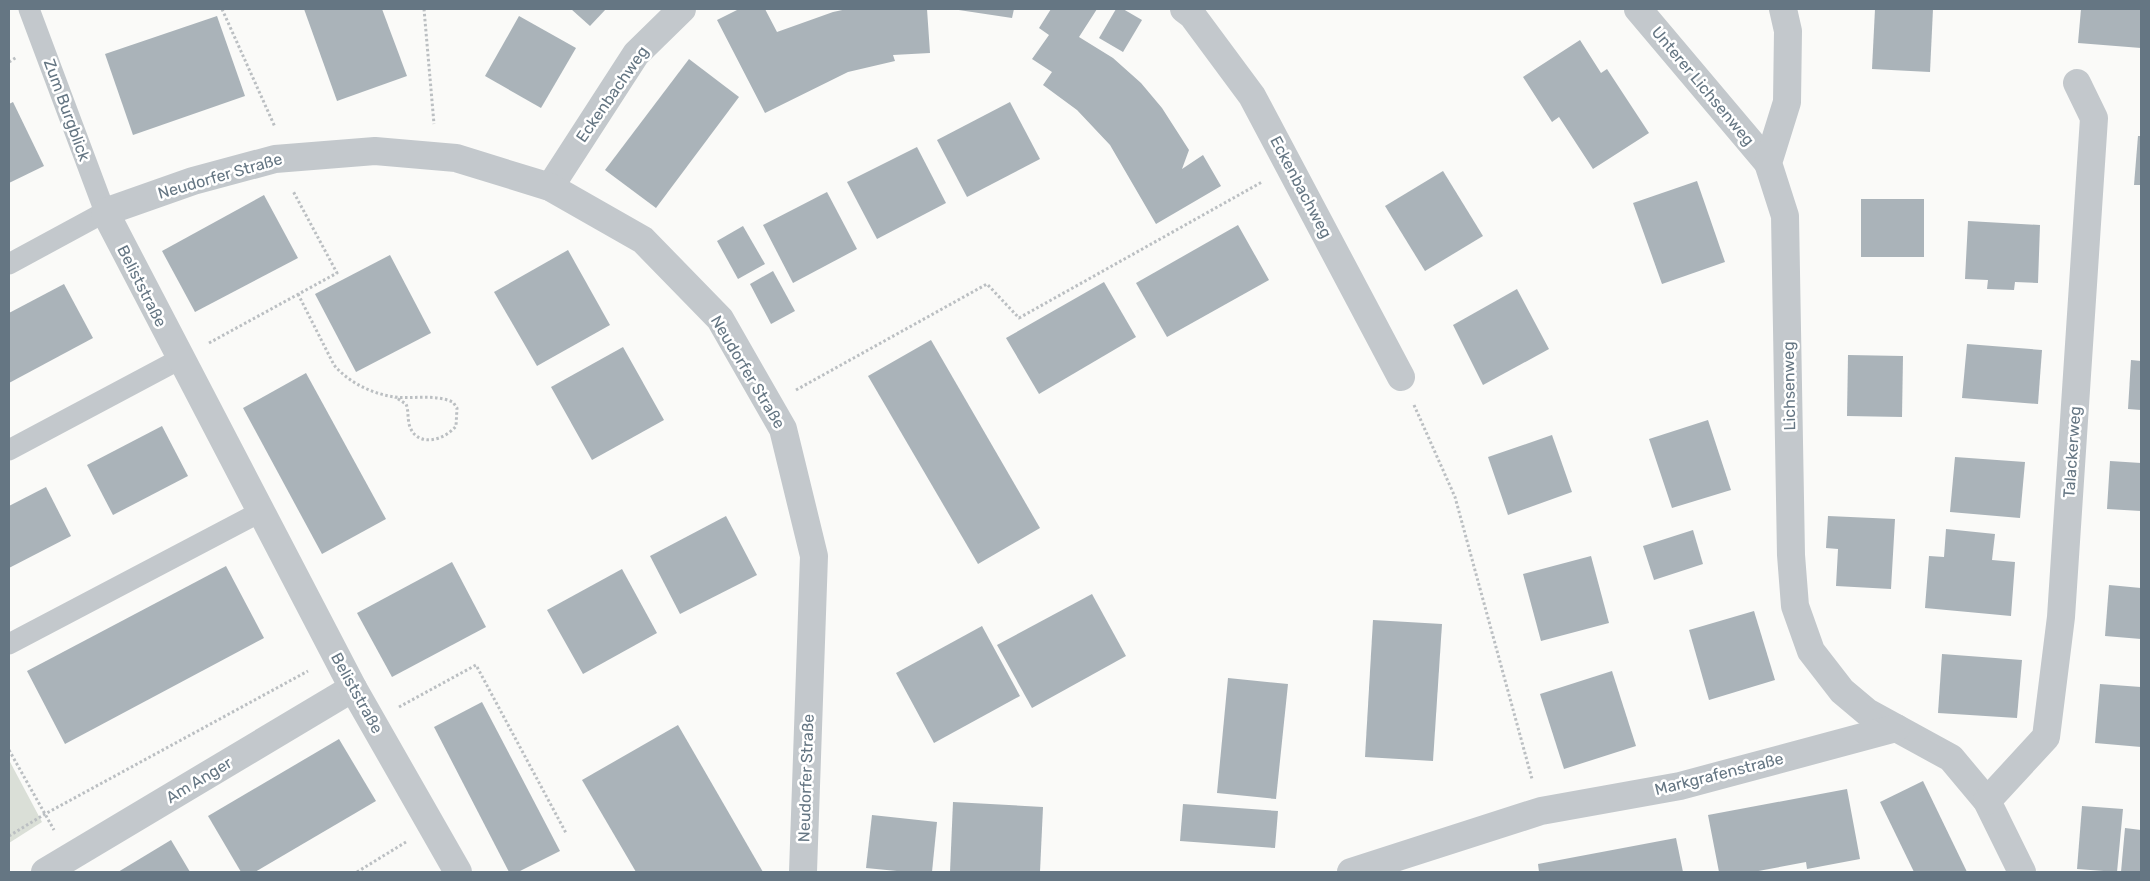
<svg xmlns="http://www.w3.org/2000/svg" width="2150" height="881" font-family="Rubik,sans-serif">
<rect width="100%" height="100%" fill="#fafaf8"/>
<path fill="#dadfd7" d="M9,760L42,822L9,843Z"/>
<g fill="#aab3b9">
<path d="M304,9H382L407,76L337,101Z"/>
<path d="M571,9H606L590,26Z"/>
<path d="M739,9H765L777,32L833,12L847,9H927L930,53L893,55L895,61L848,72L765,113L717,20Z"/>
<path d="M952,9H1014L1012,18Z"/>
<path d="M1051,9H1097L1079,37L1113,58L1141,83L1162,108L1189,150L1182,169L1203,155L1221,186L1156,224L1110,145L1077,110L1043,85L1052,72L1032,59L1049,35L1039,28Z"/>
<path d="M1116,9H1123L1142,20L1123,52L1099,38Z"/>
<path d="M1875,9H1933L1930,72L1872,69Z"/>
<path d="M2081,9H2141V48L2078,43Z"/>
<path d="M217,16L245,96L133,135L105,54Z"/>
<path d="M519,16L576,48L541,108L485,76Z"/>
<path d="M1580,40L1601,73L1607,69L1649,133L1593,169L1559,117L1552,122L1523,77Z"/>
<path d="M689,59L739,97L656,208L605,170Z"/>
<path d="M13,102L44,166L9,183V104Z"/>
<path d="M1010,102L1040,159L967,197L937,140Z"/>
<path d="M2138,136H2141V185H2134Z"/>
<path d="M917,147L946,203L877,239L847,182Z"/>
<path d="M1443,171L1483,236L1425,271L1385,206Z"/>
<path d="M1697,181L1725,262L1662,284L1633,203Z"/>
<path d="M827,192L857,249L793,283L763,225Z"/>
<path d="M264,195L298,258L195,312L162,251Z"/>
<rect x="1861" y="199" width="63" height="58"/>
<path d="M1968,221L2040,225L2038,283L2015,282L2014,290L1987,289L1988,280L1965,279Z"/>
<path d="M1238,225L1269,280L1167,337L1136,283Z"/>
<path d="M743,226L765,264L738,279L717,241Z"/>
<path d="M568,250L610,325L537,366L494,292Z"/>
<path d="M390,255L431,333L356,372L315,294Z"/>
<path d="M773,271L795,311L771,324L750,284Z"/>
<path d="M1104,282L1136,337L1039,394L1006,338Z"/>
<path d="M64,284L93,338L9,383V313Z"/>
<path d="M1517,289L1549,349L1483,385L1453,325Z"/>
<path d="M931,340L1040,528L978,564L868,376Z"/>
<path d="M1967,344L2042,350L2038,404L1962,398Z"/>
<path d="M623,347L664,420L592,460L551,387Z"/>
<path d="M1848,355L1903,356L1902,417L1847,416Z"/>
<path d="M2131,360L2141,361V410L2128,409Z"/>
<path d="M306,373L386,519L322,554L243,408Z"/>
<path d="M1708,420L1731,490L1672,508L1649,439Z"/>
<path d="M162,426L188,476L113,515L87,465Z"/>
<path d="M1552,435L1572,492L1508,515L1488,457Z"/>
<path d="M1955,457L2025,462L2020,518L1950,512Z"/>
<path d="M2110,461L2141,463V511L2107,509Z"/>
<path d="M46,487L71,536L9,568V506Z"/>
<path d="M726,516L757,575L680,614L650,556Z"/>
<path d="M1828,516L1895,519L1891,589L1836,586L1838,549L1826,548Z"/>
<path d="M1946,529L1995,534L1992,560L2015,562L2011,616L1925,608L1929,556L1944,557Z"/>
<path d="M1693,530L1703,564L1654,580L1643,546Z"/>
<path d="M1591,556L1609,623L1541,641L1523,574Z"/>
<path d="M452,562L486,627L392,677L357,613Z"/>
<path d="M226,566L264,638L65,744L27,671Z"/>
<path d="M622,569L657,633L583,674L547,610Z"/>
<path d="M2109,585L2141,588V639L2105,636Z"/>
<path d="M1092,594L1126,656L1032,708L997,645Z"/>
<path d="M1754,611L1775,680L1709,700L1689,630Z"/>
<path d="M1373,620L1442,624L1433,761L1365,757Z"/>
<path d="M982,626L1020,696L934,743L896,673Z"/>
<path d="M1942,654L2022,660L2017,718L1938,713Z"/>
<path d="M1612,671L1636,746L1564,769L1540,694Z"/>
<path d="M1228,678L1288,684L1276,799L1217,793Z"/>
<path d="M2100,684L2141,687V747L2095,743Z"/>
<path d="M482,702L560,851L518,872H509L434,727Z"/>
<path d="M678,725L763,872H636L582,780Z"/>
<path d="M339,739L376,801L255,872H241L208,816Z"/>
<path d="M1923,781L1967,872H1914L1880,802Z"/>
<path d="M1847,789L1860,859L1807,869L1806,862L1753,872H1719L1708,815Z"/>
<path d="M953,802L1043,807L1040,872H950Z"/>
<path d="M1183,804L1278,811L1275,848L1180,841Z"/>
<path d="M2082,806L2123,809L2117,872L2077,869Z"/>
<path d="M872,815L937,822L932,872H907L866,868Z"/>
<path d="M2125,828L2141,830V872H2121Z"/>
<path d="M1676,838L1683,872H1539L1538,864Z"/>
<path d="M171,840L190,872H118Z"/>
</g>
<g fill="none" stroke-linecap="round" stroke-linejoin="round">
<g stroke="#bbbfc2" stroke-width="3" stroke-dasharray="2.5 2.5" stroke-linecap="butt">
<path d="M222,9L275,127"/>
<path d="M424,9L434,124"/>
<path d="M9,62L17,57"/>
<path d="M298,294L334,365C348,382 372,394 395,397C414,399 434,394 453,402L457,408L456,426C445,440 418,448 410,427C407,419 409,411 406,404L395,397"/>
<path d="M209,343L337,273L293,191"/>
<path d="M796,390L987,284L1019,318L1262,182"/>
<path d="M1414,405L1455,497L1532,779"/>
<path d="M399,707L476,665L566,833"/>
<path d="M9,750L54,830"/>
<path d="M9,836L45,814L308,671"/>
<path d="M357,872L406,842"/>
</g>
<g stroke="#c3c8cc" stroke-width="21">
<path d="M9,264L105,212L29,9"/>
<path d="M9,450L180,359"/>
<path d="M9,644L260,512"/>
</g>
<g stroke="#c3c8cc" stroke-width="28">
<path d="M1184,9L1192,15L1252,96L1401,377"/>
<path d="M1638,9L1768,163"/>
<path d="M1783,9L1788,31L1787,102L1768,163L1785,216L1791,555L1795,606L1811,651L1842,691L1867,712L1951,758L1987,801L2022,872"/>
<path d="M550,187L636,54L682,9"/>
<path d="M1987,801L2046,737L2061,617L2094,118L2077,83"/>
<path d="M45,872L353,688"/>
<path d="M458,872L353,688L105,212L193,181L275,159L375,151L456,158L550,187L643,240L720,319L783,429L814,556L803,872"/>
<path d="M1351,872L1541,811L1680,786L1896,728"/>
</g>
</g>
<g text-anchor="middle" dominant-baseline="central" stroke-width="5" stroke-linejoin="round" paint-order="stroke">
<g font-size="16" fill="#657683" stroke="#fff">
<text transform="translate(1703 86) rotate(50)">Unterer Lichsenweg</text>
<text transform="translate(612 94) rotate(-55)">Eckenbachweg</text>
<text transform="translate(67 110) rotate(70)">Zum Burgblick</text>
<text transform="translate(220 176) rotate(-16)">Neudorfer Straße</text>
<text transform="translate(1301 187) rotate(62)">Eckenbachweg</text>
<text transform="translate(142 286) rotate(63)">Beliststraße</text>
<text transform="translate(748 372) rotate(59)">Neudorfer Straße</text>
<text transform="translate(1789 386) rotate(-91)">Lichsenweg</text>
<text transform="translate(2072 452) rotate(-86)">Talackerweg</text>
<text transform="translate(357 693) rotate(61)">Beliststraße</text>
<text transform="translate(1719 774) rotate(-14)">Markgrafenstraße</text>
<text transform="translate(806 778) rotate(-88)">Neudorfer Straße</text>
<text transform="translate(199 780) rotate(-31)">Am Anger</text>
</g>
</g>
<rect width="2150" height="881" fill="none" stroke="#657683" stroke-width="20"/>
</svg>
